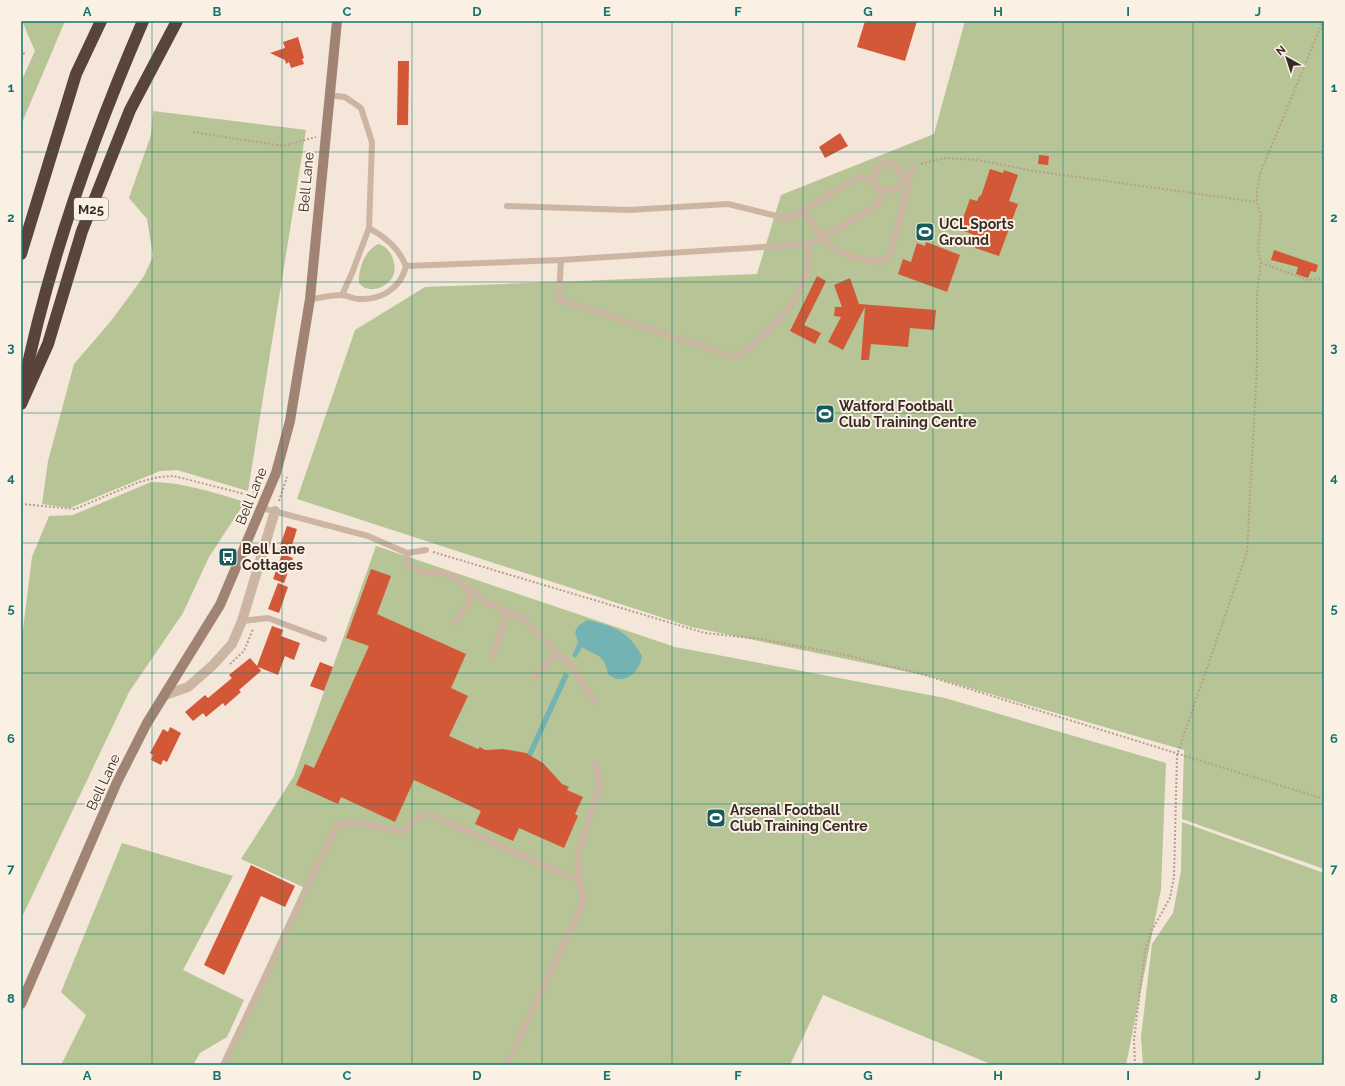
<svg xmlns="http://www.w3.org/2000/svg" width="1345" height="1086" font-family="Raleway,sans-serif">
<rect width="100%" height="100%" fill="#f4e6d8"/>
<g fill="#b6c496">
<path d="M22,21H65L21,125V82L35,51Z"/>
<path d="M965,21H1324V869L1182,819L1184,750L928,676L691,627L297,499L355,330L425,287L757,274L781,195L934,134Z"/>
<path d="M153,111L306,130L248,491L177,470L160,471L70,508L42,504L48,461L74,364L111,321L144,276L153,256L147,219L129,198L151,135Z"/>
<path d="M378,244C391,246 399,267 392,278C385,289 367,294 359,283C358,269 365,250 378,244Z"/>
<path d="M151,482C183,482 215,493 245,502L209,557L183,613L129,692L21,919V645L32,557L49,516L73,515Z"/>
<path d="M376,546L675,647L945,698L1166,763L1161,889L1126,1065H993L823,995L790,1065H221L303,887L241,859L294,776Z"/>
<path d="M1182,822L1324,873V1065H1143L1141,1037L1152,944L1173,913L1181,871Z"/>
<path d="M122,843L233,876L183,970L244,1000L227,1037L200,1053L193,1065H61L86,1015L61,992Z"/>
</g>
<g fill="#74b3b3">
<path d="M587,620C615,626 628,631 642,656C640,673 623,687 608,674C604,653 597,657 582,647L576,658L572,656L578,643L575,632L578,626Z"/>
<path d="M564,673L569,675L532,756L527,754Z"/>
</g>
<g fill="#d25837">
<path d="M865,21H917L905,61L857,47Z"/>
<path d="M298,37L304,58L302,59L304,64L291,68L289,62L286,64L285,60L270,53L285,48L283,42Z"/>
<path d="M398,61H409L408,125H397Z"/>
<path d="M840,133L848,146L825,158L819,147Z"/>
<path d="M1039,155L1049,156L1048,165L1038,164Z"/>
<path d="M990,169L1003,173L1004,170L1018,175L1009,201L1018,204L999,256L975,248L979,237L959,229L970,199L977,201L980,195L981,196Z"/>
<path d="M926,242L960,255L947,292L898,274L903,259L911,262L917,243L925,246Z"/>
<path d="M1274,250L1318,265L1316,272L1311,271L1308,278L1296,274L1298,267L1271,260Z"/>
<path d="M817,276L826,281L804,325L821,333L815,344L790,331Z"/>
<path d="M850,278L859,304L936,310L934,330L910,328L908,347L871,344L869,360H861L865,307L843,350L828,342L841,317L834,316L835,307H842L834,285Z"/>
<path d="M287,526L297,529L289,555L278,551Z"/>
<path d="M282,554L293,558L284,583L273,579Z"/>
<path d="M371,569L391,576L377,614L466,654L451,688L468,696L449,736L478,749L480,747L485,750L503,749L526,753L543,763L562,784L569,787L567,790L583,797L575,814L578,816L564,848L519,828L513,841L475,824L481,811L414,780L395,822L341,797L338,804L296,785L305,764L314,768L369,646L346,638Z"/>
<path d="M278,583L288,587L279,613L268,609Z"/>
<path d="M272,626L283,630L281,636L300,643L294,660L285,656L278,675L258,667L261,671L239,690L241,692L225,706L223,703L206,717L203,713L193,721L185,712L205,695L208,698L232,678L229,675L250,658L257,666Z"/>
<path d="M320,662L333,667L324,691L310,686Z"/>
<path d="M170,727L181,733L167,762L163,760L161,765L151,760L153,755L150,753L163,729L168,732Z"/>
<path d="M251,865L295,886L285,907L261,896L224,975L204,965Z"/>
</g>
<g fill="none" stroke-linecap="round" stroke-linejoin="round">
<g stroke="#b99e8d" stroke-width="2" stroke-dasharray="2 2" stroke-linecap="butt">
<path d="M21,50L24,53L21,59"/>
<path d="M193,132L283,146L316,137"/>
<path d="M921,164L945,158L978,160L1034,171L1257,202"/>
<path d="M1261,263L1308,280L1324,278"/>
<path d="M279,501L287,477"/>
<path d="M21,504L75,509L139,482L159,477L174,476L252,496L262,469"/>
<path d="M433,552L705,633L761,639L845,655L921,674L1324,799"/>
<path d="M230,664L244,651L253,629"/>
<path d="M1135,1065L1134,1039L1145,951L1152,930L1170,898L1174,877L1177,755L1247,552L1257,366V294L1261,263L1258,250L1261,217L1257,202V190L1260,174L1323,21"/>
</g>
<g stroke="#cdb5a3" stroke-width="6">
<path d="M328,95L345,97L361,108L372,142L369,228L352,273L342,295"/>
<circle cx="888" cy="177" r="14"/>
<path d="M802,210C828,248 833,255 880,262L887,258L892,250L913,166"/>
<path d="M369,228C386,238 398,247 406,266L561,260L809,244L855,219L878,204L881,195C876,183 871,179 858,177L789,219L728,204L629,210L507,206"/>
<path d="M561,260L559,295L561,300L732,356H739C776,327 811,294 809,244"/>
<path d="M310,299C320,298 331,295 341,295C347,295 353,299 359,299C382,300 401,288 406,266"/>
<path d="M262,508L368,536L407,553L426,550"/>
<path d="M407,553L408,566L423,572L448,574L468,588L469,604L454,622"/>
<path d="M468,588L485,602L522,618L572,667L595,703"/>
<path d="M242,621L268,618L324,639"/>
<path d="M492,657L508,612"/>
<path d="M534,677L558,653"/>
<path d="M223,1065L337,825L357,822L401,832L421,815H431L581,882"/>
<path d="M507,1065L583,903L577,857L600,784L595,763"/>
</g>
<path stroke="#cdb5a3" stroke-width="10" d="M165,695L188,687L212,666L232,644L242,621L275,511"/>
<path stroke="#a18374" stroke-width="10" d="M21,1004L117,782L147,723L220,605L276,473L290,421L310,299L337,21"/>
<g stroke="#59443c" stroke-width="12">
<path d="M21,254L76,74L101,21"/>
<path d="M23,388C48,261 92,139 143,21"/>
<path d="M21,404L48,344L82,231L130,110L177,21"/>
</g>
</g>
<path fill="none" stroke="#0f766e" stroke-width="1" stroke-opacity="0.55" d="M152,21V1065M282,21V1065M412,21V1065M542,21V1065M672,21V1065M803,21V1065M933,21V1065M1063,21V1065M1193,21V1065M21,152H1324M21,282H1324M21,413H1324M21,543H1324M21,673H1324M21,804H1324M21,934H1324"/>
<defs>
<symbol id="stadium-square" viewBox="-11 -11 22 22"><rect x="-9" y="-9" width="18" height="18" rx="4" fill="#175a5c" stroke="#fbf0e4"/><path d="M0-5a6.5 5 0 1 0 0 10a6.5 5 0 1 0 0-10ZM-3.5-1.8h7v3.6h-7Z" fill="#fff"/></symbol>
<symbol id="bus-square" viewBox="-11 -11 22 22"><rect x="-9" y="-9" width="18" height="18" rx="4" fill="#175a5c" stroke="#fbf0e4"/><path d="M-5-6H5V4H4V6H2V4H-2V6H-4V4H-5ZM-3.5-4V0h7V-4ZM-3.5 1.2v1.5H-2V1.2ZM2 1.2v1.5H3.5V1.2Z" fill="#fff"/></symbol>
</defs>
<g fill-rule="evenodd">
<use href="#stadium-square" x="914" y="221" width="22" height="22"/>
<use href="#stadium-square" x="814" y="403" width="22" height="22"/>
<use href="#bus-square" x="217" y="546" width="22" height="22"/>
<use href="#stadium-square" x="705" y="807" width="22" height="22"/>
</g>
<g text-anchor="middle" dominant-baseline="central" stroke-width="4" stroke-linejoin="round" paint-order="stroke">
<rect fill="#fbf0e4" stroke="#72655f" stroke-width="1" x="74" y="198" width="34" height="22" rx="3"/>
<g font-size="13" font-weight="bold" fill="#372a26">
<text x="91" y="209">M25</text>
</g>
<g font-size="14" fill="#372a26" stroke="#fbf0e4">
<text transform="translate(306 182) rotate(-85)">Bell Lane</text>
<text transform="translate(251 496) rotate(-68)">Bell Lane</text>
<text transform="translate(103 782) rotate(-65)">Bell Lane</text>
</g>
<g font-size="14" font-weight="bold" fill="#372a26" stroke="#fbf0e4" text-anchor="start">
<text x="939" y="224">UCL Sports<tspan x="939" dy="16">Ground</tspan></text>
<text x="839" y="406">Watford Football<tspan x="839" dy="16">Club Training Centre</tspan></text>
<text x="242" y="549">Bell Lane<tspan x="242" dy="16">Cottages</tspan></text>
<text x="730" y="810">Arsenal Football<tspan x="730" dy="16">Club Training Centre</tspan></text>
</g>
</g>
<rect width="1345" height="1086" fill="none" stroke="#fbf0e4" stroke-width="44"/>
<g transform="translate(1287 58) rotate(321)" stroke="#fbf0e4" stroke-width="3" paint-order="stroke">
<path d="M0-3L7 15L0 10L-7 15Z" fill="#372a26"/>
<text y="-6" font-size="11" font-weight="bold" text-anchor="middle" fill="#372a26">N</text>
</g>
<rect x="22" y="22" width="1301" height="1042" fill="none" stroke="#0f766e" stroke-width="1.5"/>
<g font-size="13" text-anchor="middle" font-weight="bold" fill="#0f766e">
<text x="87" y="16">A</text>
<text x="217" y="16">B</text>
<text x="347" y="16">C</text>
<text x="477" y="16">D</text>
<text x="607" y="16">E</text>
<text x="738" y="16">F</text>
<text x="868" y="16">G</text>
<text x="998" y="16">H</text>
<text x="1128" y="16">I</text>
<text x="1258" y="16">J</text>
<text x="11" y="92">1</text>
<text x="1334" y="92">1</text>
<text x="11" y="222">2</text>
<text x="1334" y="222">2</text>
<text x="11" y="352">3</text>
<text x="1334" y="352">3</text>
<text x="11" y="482">4</text>
<text x="1334" y="482">4</text>
<text x="11" y="613">5</text>
<text x="1334" y="613">5</text>
<text x="11" y="743">6</text>
<text x="1334" y="743">6</text>
<text x="11" y="873">7</text>
<text x="1334" y="873">7</text>
<text x="11" y="1003">8</text>
<text x="1334" y="1003">8</text>
<text x="87" y="1080">A</text>
<text x="217" y="1080">B</text>
<text x="347" y="1080">C</text>
<text x="477" y="1080">D</text>
<text x="607" y="1080">E</text>
<text x="738" y="1080">F</text>
<text x="868" y="1080">G</text>
<text x="998" y="1080">H</text>
<text x="1128" y="1080">I</text>
<text x="1258" y="1080">J</text>
</g>
</svg>
